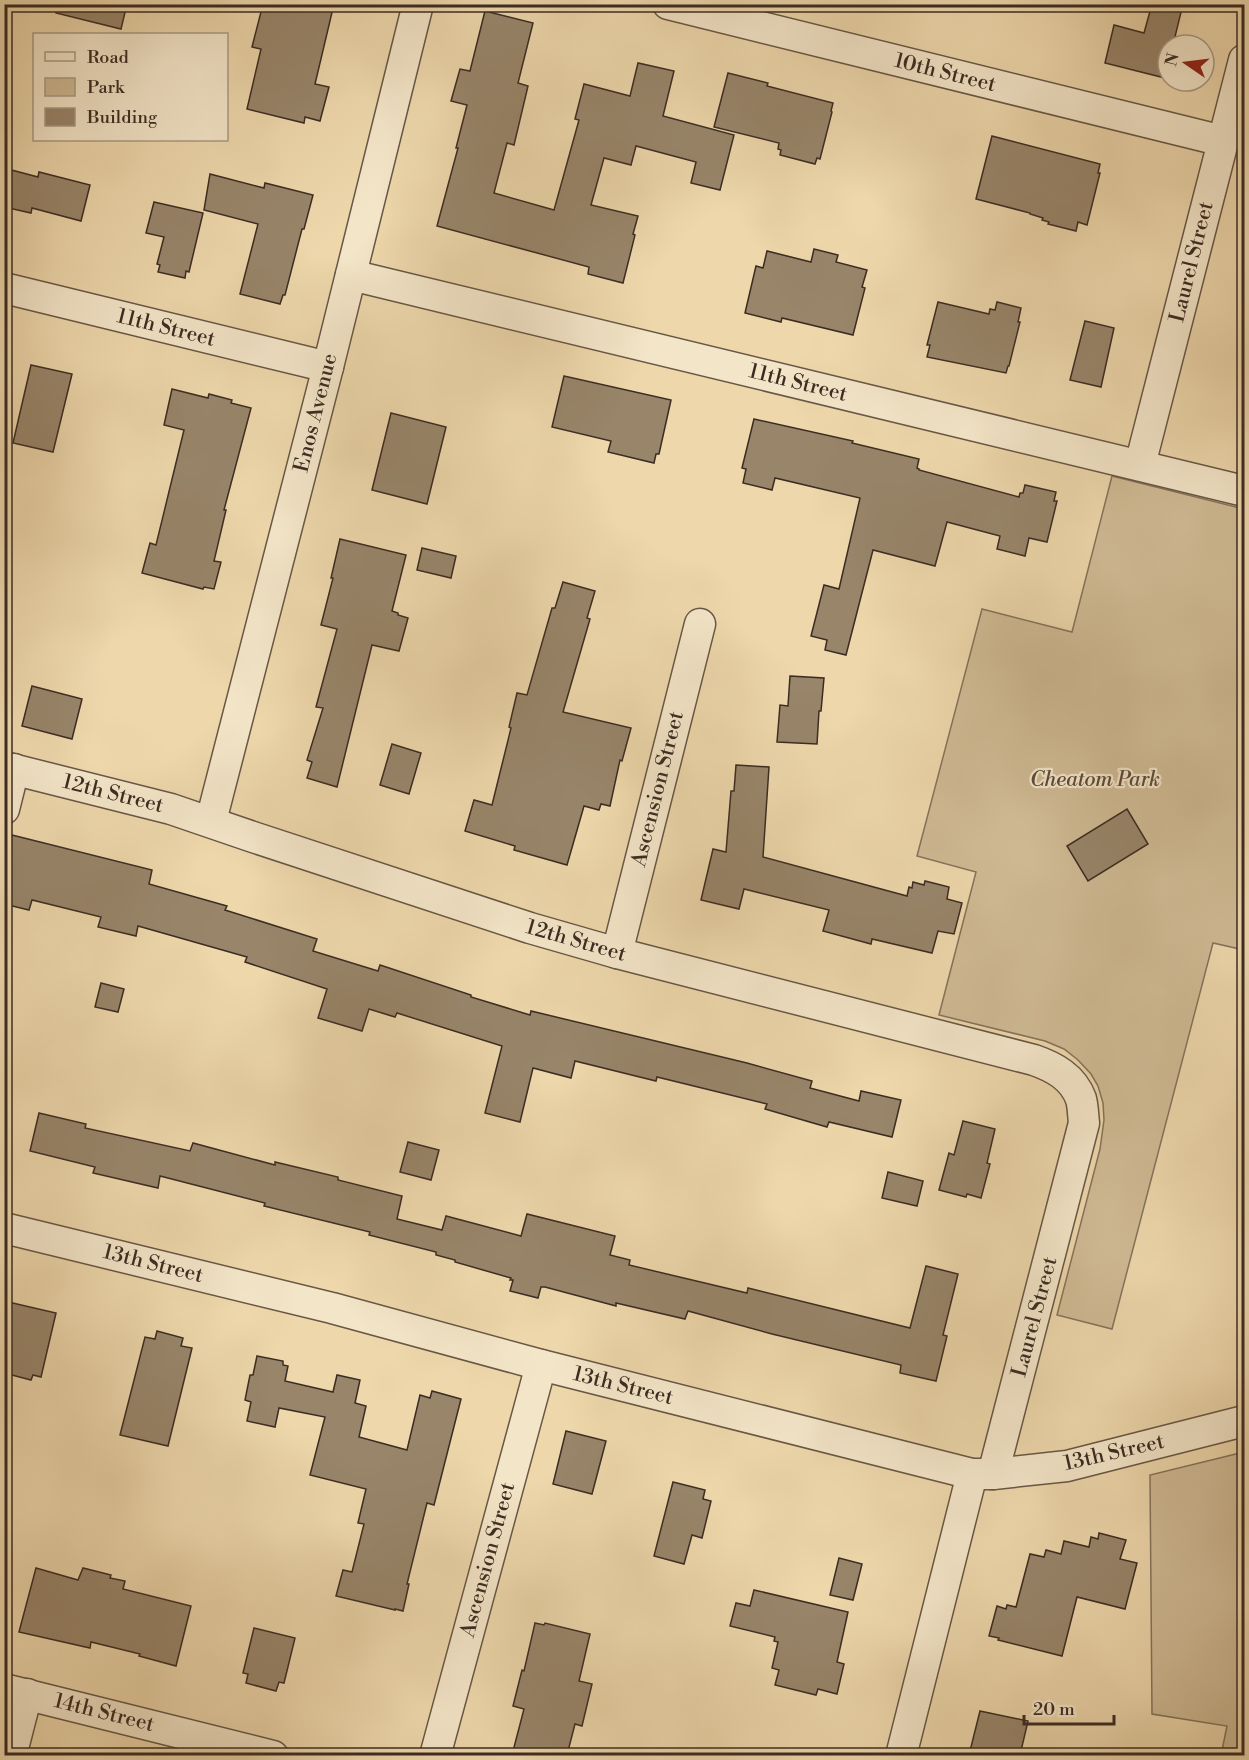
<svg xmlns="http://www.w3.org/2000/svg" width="1249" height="1760" font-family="'Libre Bodoni',serif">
<rect width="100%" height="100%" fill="#edd7ab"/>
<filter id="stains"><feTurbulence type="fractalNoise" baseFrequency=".00333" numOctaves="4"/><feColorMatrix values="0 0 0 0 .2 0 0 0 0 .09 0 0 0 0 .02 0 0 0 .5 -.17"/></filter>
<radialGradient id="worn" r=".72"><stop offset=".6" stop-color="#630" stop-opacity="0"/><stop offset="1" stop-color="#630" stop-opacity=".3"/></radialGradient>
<g fill="#cfba94" stroke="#85735c" stroke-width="1.5">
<path d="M1112,476L1244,509V950L1213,943L1112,1329L1057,1315L1100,1149L1104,1120L1103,1103L1098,1086L1091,1074L1078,1060L1064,1049L1045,1041L939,1015L976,872L917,856L982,609L1072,632Z"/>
<path d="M1244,1452V1755H1221L1227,1726L1152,1714L1150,1475Z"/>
</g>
<g fill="#98856a" stroke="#3b2c23" stroke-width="1.5">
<path d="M57,4H127L121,29L56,13Z"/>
<path d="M263,4H334L315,84L329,87L320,121L305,117L304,123L247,109L261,49L252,47Z"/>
<path d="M1152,4H1183L1173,45H1168V66L1165,78L1105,63L1114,25L1144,33Z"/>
<path d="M485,11L533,23L518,83L528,86L514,145L507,143L494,193L554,210L579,120L575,119L584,84L630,96L638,63L674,71L663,116L734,135L720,190L691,183L696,162L636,146L631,165L604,158L591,205L638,216L633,234L635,235L623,283L588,274L589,267L437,226L458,148H456L467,105L451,101L460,69L470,71Z"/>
<path d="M728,73L768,83L767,86L833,103L831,111L832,112L820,159L817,158L815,164L780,155L781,150L778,149L779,143L714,127Z"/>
<path d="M992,136L1100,164L1098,173H1100L1087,225L1078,222L1076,231L1048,224L1049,222L1042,220L1043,218L1030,214V213L976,199Z"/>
<path d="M4,168L38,177L39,172L90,185L81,221L32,208L31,213L4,207Z"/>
<path d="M210,174L264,188L265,183L313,195L304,229H302L285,295H283L280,304L240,294L258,224L204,210Z"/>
<path d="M154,202L203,213L189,272L186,271L185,278L158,272L160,265L157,264L164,237L146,233Z"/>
<path d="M814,249L838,255L836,262L867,270L862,287L865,288L853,335L782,318L781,322L745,313L756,266L763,268L767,251L811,262Z"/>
<path d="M938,302L989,314L990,309L995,310L997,302L1021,308L1018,322H1020L1009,366H1008L1006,373L927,357L930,345H927Z"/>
<path d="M1085,321L1114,328L1101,387L1070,380Z"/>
<path d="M31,365L72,374L53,452L13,443Z"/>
<path d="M564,376L671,400L659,454H656L654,463L608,452L611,441L552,427Z"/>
<path d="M172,389L208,398L209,394L232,400L231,403L251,408L224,510H226L214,561L221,562L214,589L204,587L203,589L142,573L150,543L156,545L184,430L164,425Z"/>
<path d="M391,413L446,427L427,504L372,490Z"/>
<path d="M754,419L853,441L852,443L919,459L917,468L919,469V470L1019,497L1020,493H1023L1025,485L1056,492L1054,501H1057L1047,542L1029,538L1025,556L997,549L1000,536L947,522L935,566L873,550L846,655L825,650L827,640L811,636L824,585L839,589L860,498L775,478L772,490L743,483L746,469L742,468Z"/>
<path d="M340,539L406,555L392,611L398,613V615L408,618L399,651L372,645L337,787L307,778L312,762L307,760L323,708L316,707L337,629L321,625L333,578H331Z"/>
<path d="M422,548L456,556L451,578L417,570Z"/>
<path d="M563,582L595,591L587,618L590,619L563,712L631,728L622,761L620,760L610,806L601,804L599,810L584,806L567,865L514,850L515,846L465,831L474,800L492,805L511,728L509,727L517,693L527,695L552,608H555Z"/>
<path d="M790,676L824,678L821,711H819L817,744L777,742L780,705L788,706Z"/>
<path d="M32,686L82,699L72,739L22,726Z"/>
<path d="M392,744L421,753L409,794L380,785Z"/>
<path d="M736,765L769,767L763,857L907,896L909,887L912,888L913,882L924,885L925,881L949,887L947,899L962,903L954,934L938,931L932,953L872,939L871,944L823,931L829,910L744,889L739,909L701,900L713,849L726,852L731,791H734Z"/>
<path d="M1127,809L1148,844L1088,881L1067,846Z"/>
<path d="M12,835L152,870L149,884L227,906L225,910L317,939L313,951L378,971L380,965L471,995V997L530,1015L531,1011L747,1063L812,1081L810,1088L859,1101L861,1091L901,1100L892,1137L829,1122L827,1127L765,1109L767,1104L657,1077L656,1081L575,1061L571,1078L533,1068L520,1122L485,1113L502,1046L397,1013L395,1017L369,1009L362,1031L318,1018L327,989L245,962L247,957L138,926L136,936L98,927L101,917L32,900L29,910L4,904V864Z"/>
<path d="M101,983L124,989L118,1012L95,1007Z"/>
<path d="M39,1113L86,1124L85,1128L190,1151L193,1143L275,1165V1162L338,1177V1180L402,1196L397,1219L442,1230L446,1216L521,1236L527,1214L615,1236L610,1255L630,1260L629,1265L747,1293L748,1288L910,1328L926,1266L958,1274L943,1335L947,1336L936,1381L900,1373L901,1365L772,1334L688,1311L685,1319L616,1303V1306L545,1287H541L538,1298L510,1291L513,1280H510L511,1278L455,1262V1260L436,1255V1252L369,1235L370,1232L264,1206L265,1203L160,1176L158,1188L93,1173L95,1167L30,1151Z"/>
<path d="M963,1121L995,1129L987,1163L990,1164L981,1198L967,1194L966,1197L939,1190L949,1153L954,1155Z"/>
<path d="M408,1142L439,1150L431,1180L400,1172Z"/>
<path d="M888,1172L923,1181L917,1206L882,1198Z"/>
<path d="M4,1301L56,1313L41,1377L33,1375L31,1380L4,1373Z"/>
<path d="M157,1331L183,1338L181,1346L192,1348L168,1446L120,1435L145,1337L155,1339Z"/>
<path d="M257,1356L283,1361V1365L288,1366L285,1381L333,1392L337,1375L360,1380L355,1403L366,1406L359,1437L407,1450L420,1395L430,1398L432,1391L461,1399L434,1505L427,1503L407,1584H409L403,1611L395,1609V1610L336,1596L343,1570L352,1572L364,1524L358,1523L366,1489L310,1475L325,1417L279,1408L275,1427L247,1421L251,1402L245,1400L250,1375H253Z"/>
<path d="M566,1431L606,1441L592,1494L553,1484Z"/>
<path d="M673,1482L705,1490L703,1499L711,1501L702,1538L692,1535L684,1564L654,1556Z"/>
<path d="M1099,1533L1126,1540L1120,1559L1137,1563L1125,1609L1077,1597L1062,1656L998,1640L999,1638L989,1636L997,1606L1006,1609L1007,1605L1016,1607L1030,1554L1044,1557L1046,1550L1061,1554L1064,1541L1089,1547L1091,1537L1098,1539Z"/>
<path d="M839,1558L862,1564L853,1600L830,1595Z"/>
<path d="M36,1568L78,1580L83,1568L111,1575L110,1578L125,1581L123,1589L191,1606L176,1666L139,1656L140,1654L91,1642L90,1648L19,1632Z"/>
<path d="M754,1590L848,1612L837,1662L844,1664L837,1694L818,1689L816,1695L775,1685L779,1670L772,1668L778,1642L774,1641L775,1637L730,1626L736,1603L750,1606Z"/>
<path d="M535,1623L544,1625L545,1623L590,1634L579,1681L592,1684L582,1726L575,1724L567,1755H512L524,1709L513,1706L522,1670L524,1671Z"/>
<path d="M254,1628L295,1638L284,1683L279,1682L276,1691L246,1683L248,1674L243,1673Z"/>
<path d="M980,1711L1028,1721L1020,1755H969Z"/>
</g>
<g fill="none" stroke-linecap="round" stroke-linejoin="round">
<defs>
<g id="minor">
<path d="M668,4L1223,141"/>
<path d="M351,275L1244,491"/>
<path d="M4,288L328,367"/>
<path d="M1140,465L1244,60"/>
<path d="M4,767L171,809L253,837L530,928L617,953L1034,1060C1054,1067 1073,1077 1081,1099C1083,1106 1083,1115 1084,1123L993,1474"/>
<path d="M4,809L14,769"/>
<path d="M211,821L328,367L418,4"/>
<path d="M617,953L700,624"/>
<path d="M4,1228L332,1308L541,1365L972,1474H993L1067,1466L1244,1421"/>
<path d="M4,1689L273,1756"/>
<path d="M11,1756L27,1694"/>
<path d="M435,1756L541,1365"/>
<path d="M901,1756L972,1474"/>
</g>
</defs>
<use href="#minor" stroke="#685745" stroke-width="33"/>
<use href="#minor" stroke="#f3e5c8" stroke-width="30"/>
</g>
<g text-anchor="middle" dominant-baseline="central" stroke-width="4.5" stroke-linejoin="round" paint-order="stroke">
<g font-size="21" fill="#3b2c23" stroke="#f3e5c8">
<text transform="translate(945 73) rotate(14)">10th Street</text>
<text transform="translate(1192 262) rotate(-76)">Laurel Street</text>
<text transform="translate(166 328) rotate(14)">11th Street</text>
<text transform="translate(798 383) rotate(14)">11th Street</text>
<text transform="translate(316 413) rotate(-76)">Enos Avenue</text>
<text transform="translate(658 789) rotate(-76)">Ascension Street</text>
<text transform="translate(113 794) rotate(14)">12th Street</text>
<text transform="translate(576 941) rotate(16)">12th Street</text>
<text transform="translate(153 1264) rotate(14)">13th Street</text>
<text transform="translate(1035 1317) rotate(-75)">Laurel Street</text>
<text transform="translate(623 1386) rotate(14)">13th Street</text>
<text transform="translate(1114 1453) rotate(-13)">13th Street</text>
<text transform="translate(488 1560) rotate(-75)">Ascension Street</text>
<text transform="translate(104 1713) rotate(14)">14th Street</text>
</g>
<g font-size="21" font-style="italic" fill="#59483a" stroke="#f3e5c8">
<text x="1095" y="780">Cheatom Park</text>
</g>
</g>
<rect width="1249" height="1760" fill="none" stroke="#edd7ab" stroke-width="24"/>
<rect x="6" y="6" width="1237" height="1748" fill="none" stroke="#3b2c23" stroke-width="3"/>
<rect x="12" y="12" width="1225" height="1736" fill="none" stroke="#3b2c23" stroke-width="1.5"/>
<rect x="33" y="33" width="195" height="108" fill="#f3e5c8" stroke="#a99b86" stroke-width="1.5"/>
<rect x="45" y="52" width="30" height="9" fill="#f3e5c8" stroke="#a99b86" stroke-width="1.5"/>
<text x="87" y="63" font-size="18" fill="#3b2c23">Road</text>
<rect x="45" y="78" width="30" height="18" fill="#cfba94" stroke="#a99b86" stroke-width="1.5"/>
<text x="87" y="93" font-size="18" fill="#3b2c23">Park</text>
<rect x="45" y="108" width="30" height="18" fill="#98856a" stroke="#a99b86" stroke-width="1.5"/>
<text x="87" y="123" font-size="18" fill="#3b2c23">Building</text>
<g transform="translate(1186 63) rotate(284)"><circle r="28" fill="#f3e5c8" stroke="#a99b86" stroke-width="1.5"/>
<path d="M0-4.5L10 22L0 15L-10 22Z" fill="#8f2418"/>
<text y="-9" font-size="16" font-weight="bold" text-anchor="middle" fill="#3b2c23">N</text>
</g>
<path d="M1024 1715v9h90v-9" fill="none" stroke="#3b2c23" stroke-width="3"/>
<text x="1033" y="1715" font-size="18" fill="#3b2c23" stroke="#f3e5c8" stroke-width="4.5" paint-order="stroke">20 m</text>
<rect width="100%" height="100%" filter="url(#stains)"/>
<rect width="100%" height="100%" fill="url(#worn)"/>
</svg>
